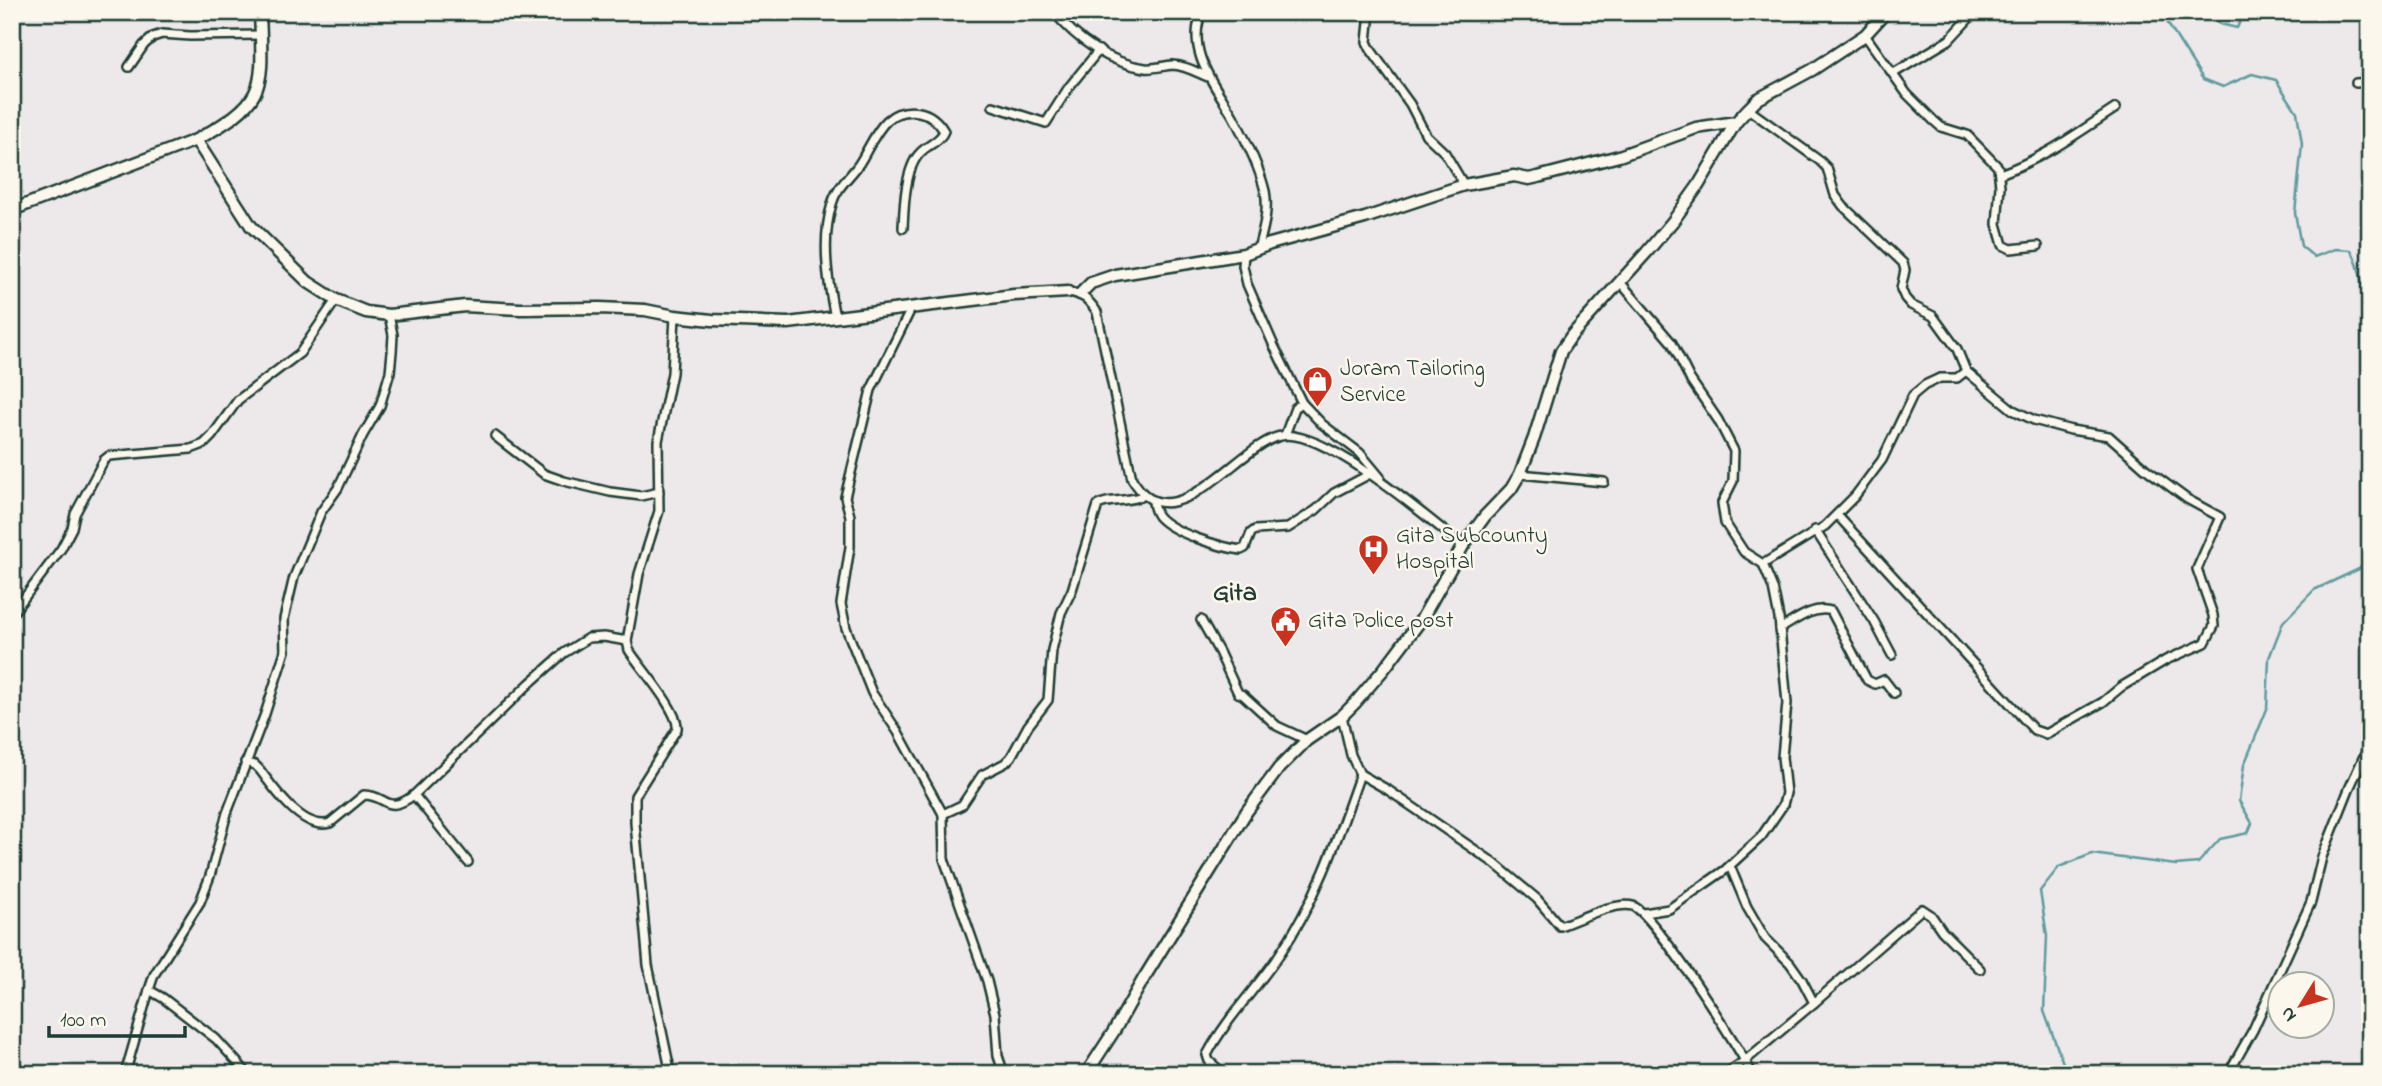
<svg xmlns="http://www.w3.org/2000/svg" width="2382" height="1086" font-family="'Indie Flower',sans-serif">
<rect width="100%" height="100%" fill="#ede8e9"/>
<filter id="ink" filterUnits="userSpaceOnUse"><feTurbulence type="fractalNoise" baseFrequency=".0143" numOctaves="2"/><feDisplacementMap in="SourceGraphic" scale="14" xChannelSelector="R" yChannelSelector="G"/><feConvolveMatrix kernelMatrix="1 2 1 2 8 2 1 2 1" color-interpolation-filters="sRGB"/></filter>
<g filter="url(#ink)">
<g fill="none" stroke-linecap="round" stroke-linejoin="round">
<g stroke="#5f9b9e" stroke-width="2.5">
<path d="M2168,12V24L2203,79L2223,87L2252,74L2276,80L2297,112L2302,144L2295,213L2301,246L2314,257L2335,249L2351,250C2364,272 2361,298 2370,323"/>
<path d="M2209,12L2220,24L2237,28L2244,12"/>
<path d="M2067,1074L2044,1011L2047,936L2040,891L2059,867L2092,854L2176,865L2198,863L2220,839L2248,833L2252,823L2239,801L2244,765L2267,709L2269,658L2283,622L2314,590L2359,569L2370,557"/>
</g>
<defs>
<g id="minor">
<path d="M1054,12C1076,39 1109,63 1145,68C1153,69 1163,66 1172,65C1184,65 1196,72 1208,77"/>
<path d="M1202,12C1185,51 1215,85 1233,116C1245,138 1259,166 1265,191C1269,211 1263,230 1258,249"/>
<path d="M1370,12L1367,42L1371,50L1410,104L1426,135L1445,153L1464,185"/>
<path d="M260,17L275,12"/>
<path d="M1865,35L1907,94L1933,120L1941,127L1967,135L1998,167L2000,186L1997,224L2003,245L2011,249L2038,246"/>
<path d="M129,67L144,45L153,37L162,34L190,36L260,35"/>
<path d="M1894,73L1949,40L1975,12"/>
<path d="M2356,83L2370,82"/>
<path d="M993,106L1046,123L1069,87L1099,50"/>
<path d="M1748,109L1820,161L1827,168L1835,195L1843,206L1903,263L1905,270L1901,289L1905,298L1911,305L1933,316L1957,349L1966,371L2013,410L2034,420L2071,430L2109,436L2146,469L2187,499L2220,517L2197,569L2213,615L2214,626L2205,643L2166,660L2121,687L2103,702L2046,734L2034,730L1838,516"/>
<path d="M2000,174C2046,157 2076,134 2116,108"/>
<path d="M1244,254L1243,266L1247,284L1274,346L1302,403L1322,424L1360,453L1380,477"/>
<path d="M1620,282L1672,343L1690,379L1718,420L1734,451L1733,481L1722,503L1725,523L1744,552L1763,564L1773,588L1779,618L1787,703L1782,757L1786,793L1783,805L1761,837L1725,870L1669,909L1644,913"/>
<path d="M1068,292C1083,294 1089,300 1097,312L1132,479C1136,485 1141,492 1146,496C1186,527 1243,443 1281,436C1323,427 1429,519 1463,546"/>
<path d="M912,307L871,390L864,419L845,497L850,516V547L841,604L846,628L872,693L898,732L943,814L944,859L987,981L995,1014L998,1056L1004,1074"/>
<path d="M835,318C828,282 821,240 832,204C836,188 850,177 859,164C875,139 883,106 919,112C930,114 938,121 944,131C940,142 928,144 920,153C905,168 904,207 903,228"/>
<path d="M1285,435L1295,408L1302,403"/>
<path d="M495,436L544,474L564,481L610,492L641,496L659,492"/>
<path d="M1520,474L1604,482"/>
<path d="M1153,500C1153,506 1154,510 1158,516C1172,533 1220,547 1241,550L1245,548L1251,533L1255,530L1288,528L1316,510L1334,493L1370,474"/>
<path d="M1815,530L1874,621L1892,655"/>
<path d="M1763,564L1825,526L1855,496L1882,460L1913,395L1925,385L1940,378H1957L1966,371"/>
<path d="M12,614L61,549L72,528L75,514L104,460L109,456L191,449L204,444L212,436L238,400L300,353L336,300"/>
<path d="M1201,620L1219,652L1238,693L1243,695L1277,726L1307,740"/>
<path d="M1780,629C1794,621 1814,605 1831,611L1867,680L1875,684L1884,680L1894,693"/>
<path d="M1342,716L1351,755L1360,774L1388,790L1494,863L1537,899L1560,926C1578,920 1615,901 1633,906C1653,913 1740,1048 1752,1074"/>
<path d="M245,762L255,765L260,770C274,789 303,831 330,823L364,795C388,795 385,816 414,795L468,862"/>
<path d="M414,795L530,683L564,653L588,638L604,637L627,641"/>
<path d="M943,814L962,805L982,775L1005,763L1011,757L1028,726L1048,700L1052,650L1061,613L1072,590L1098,505C1110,498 1128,503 1145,495"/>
<path d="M1730,866L1747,907L1765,938L1790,963L1802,980L1814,1003"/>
<path d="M125,1074L149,990"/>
<path d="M248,1074L216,1039L163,998L149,990L154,975L200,902L210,876L227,813L265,714L285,651L284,619L294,577L321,512L338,488L363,435L380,406L390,372L392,352L393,335L389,315"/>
<path d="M671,1074L648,965L635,823V796L677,729C680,712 639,666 629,650L627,641L639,574L659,511L658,441L672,373L675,316"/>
<path d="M1224,1074L1209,1061L1207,1055C1226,1019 1256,989 1279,955C1317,900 1338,837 1360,774"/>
<path d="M1725,1074L1746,1060L1814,1003L1922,909L1931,915L1942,931L1980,969"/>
<path d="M2228,1074L2253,1030L2311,902L2322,857L2349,789L2370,743"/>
</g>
<g id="tertiary">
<path d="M196,140L251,226L308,282L336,300L366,312L389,315L465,306L520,309L600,308L645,310L675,316L712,320L788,323L1014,295L1068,292"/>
<path d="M12,210L196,140C268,100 263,90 260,12"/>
<path d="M1080,294L1091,283L1115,275L1244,254L1270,244L1365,218L1464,185L1514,176L1529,179L1538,177L1619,156L1696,128L1736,122"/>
<path d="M1086,1074L1114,1031L1144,978L1247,811L1279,768L1307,740L1342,716L1355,703L1384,669L1421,620L1463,546L1485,516L1511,489L1520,474L1534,438L1561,351L1572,335L1646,253L1673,221L1698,186L1736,122L1748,109L1758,99L1812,70L1865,35L1886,12"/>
</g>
</defs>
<use href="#minor" stroke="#1f3d34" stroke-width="12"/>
<use href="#tertiary" stroke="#1f3d34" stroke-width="15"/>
<use href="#minor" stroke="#fbf7ec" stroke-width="7"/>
<use href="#tertiary" stroke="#fbf7ec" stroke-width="10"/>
</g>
</g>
<defs>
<symbol id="shop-pin" viewBox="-11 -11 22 30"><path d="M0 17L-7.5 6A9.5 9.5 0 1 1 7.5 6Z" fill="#c8321e" stroke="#fbf7ec"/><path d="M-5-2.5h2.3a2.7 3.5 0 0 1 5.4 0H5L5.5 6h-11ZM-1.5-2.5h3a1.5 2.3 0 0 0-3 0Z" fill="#fff"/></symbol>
<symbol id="hospital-pin" viewBox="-11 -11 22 30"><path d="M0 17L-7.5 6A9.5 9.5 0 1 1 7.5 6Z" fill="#c8321e" stroke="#fbf7ec"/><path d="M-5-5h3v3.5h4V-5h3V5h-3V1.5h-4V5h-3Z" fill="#fff"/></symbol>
<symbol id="civic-pin" viewBox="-11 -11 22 30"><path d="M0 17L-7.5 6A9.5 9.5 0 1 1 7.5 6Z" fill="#c8321e" stroke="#fbf7ec"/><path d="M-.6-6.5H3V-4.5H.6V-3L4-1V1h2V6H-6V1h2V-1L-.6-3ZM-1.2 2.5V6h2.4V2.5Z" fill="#fff"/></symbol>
</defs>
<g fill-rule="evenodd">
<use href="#shop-pin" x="1300" y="364" width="35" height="47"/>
<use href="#hospital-pin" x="1356" y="532" width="35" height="47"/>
<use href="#civic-pin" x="1268" y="604" width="35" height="47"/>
</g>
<g text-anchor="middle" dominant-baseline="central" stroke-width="5" stroke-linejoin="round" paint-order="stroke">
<g font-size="23" fill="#1f3d34" stroke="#fbf7ec" text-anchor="start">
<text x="1340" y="369">Joram Tailoring<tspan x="1340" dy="26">Service</tspan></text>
<text x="1396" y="536">Gita Subcounty<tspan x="1396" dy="26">Hospital</tspan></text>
<text x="1308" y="621">Gita Police post</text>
</g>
<g font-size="26" font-weight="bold" fill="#1f3d34" stroke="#fbf7ec">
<text x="1235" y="594">Gita</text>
</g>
</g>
<rect width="2382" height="1086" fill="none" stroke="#fbf7ec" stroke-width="42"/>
<rect x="21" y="21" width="2340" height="1044" fill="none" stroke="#1f3d34" stroke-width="2.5" filter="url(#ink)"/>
<g transform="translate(2301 1005) rotate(233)"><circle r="33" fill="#fbf7ec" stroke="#a3ada2" stroke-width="2"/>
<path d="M0-5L12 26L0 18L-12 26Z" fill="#c8321e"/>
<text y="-10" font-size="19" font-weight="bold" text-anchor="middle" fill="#1f3d34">N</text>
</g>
<path d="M49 1026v10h136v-10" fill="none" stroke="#1f3d34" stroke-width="3.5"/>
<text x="60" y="1026" font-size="21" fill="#1f3d34" stroke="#fbf7ec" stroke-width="5" paint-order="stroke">100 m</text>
</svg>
